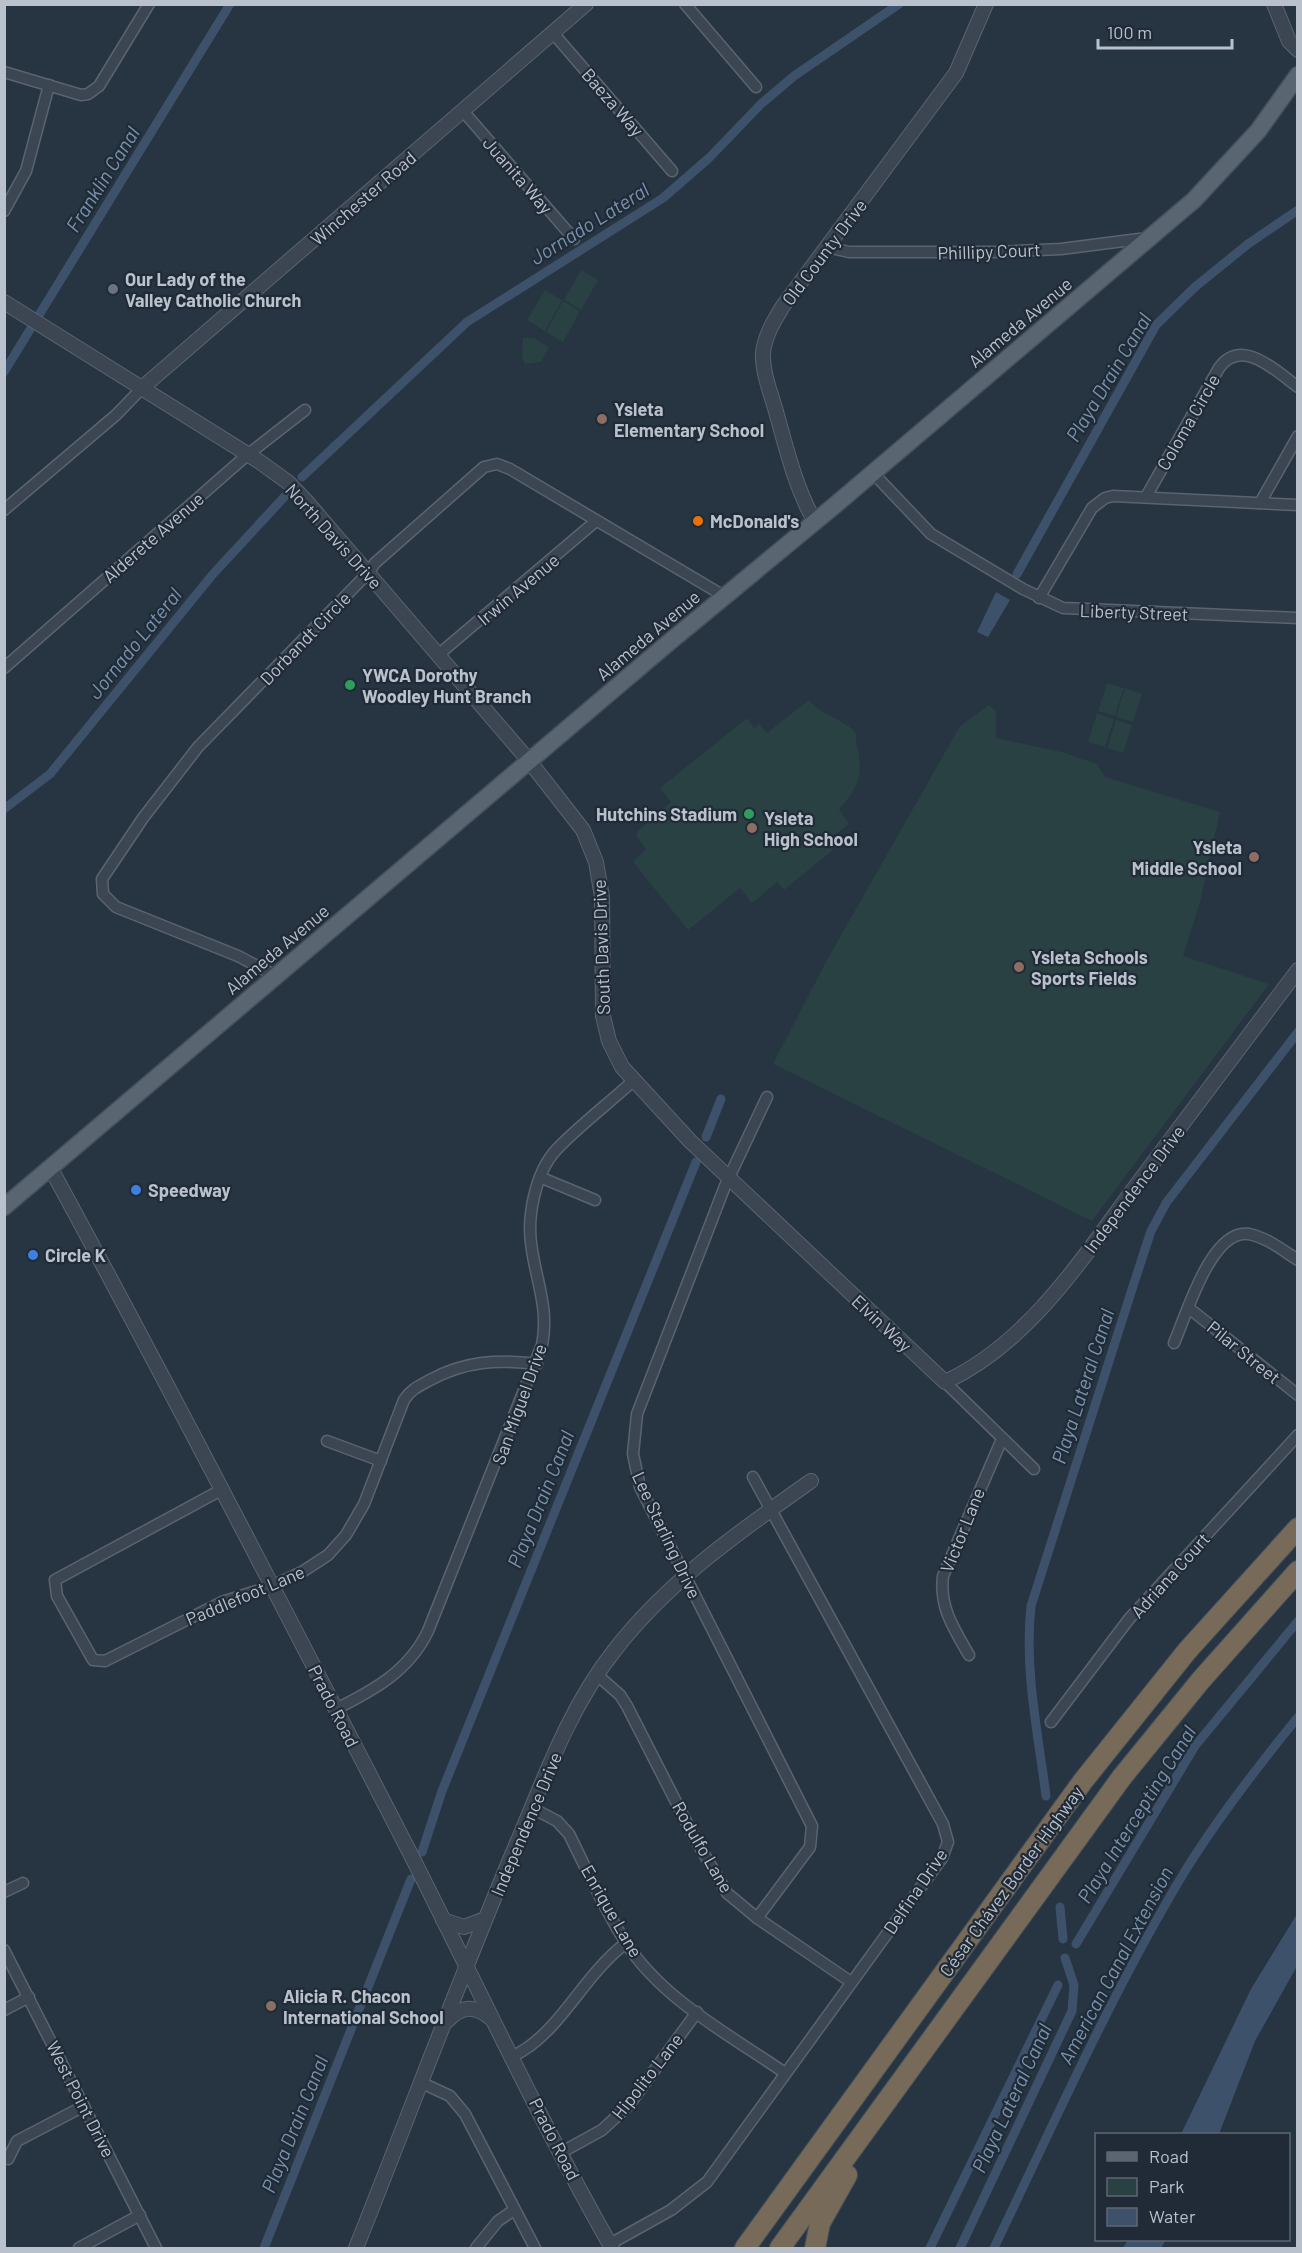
<svg xmlns="http://www.w3.org/2000/svg" width="1302" height="2253" font-family="Barlow,sans-serif">
<rect width="100%" height="100%" fill="#273442"/>
<g fill="#294143">
<path d="M581,270L598,280L581,310L564,300Z"/>
<path d="M545,290L562,300L545,331L527,320Z"/>
<path d="M563,301L580,311L563,342L546,332Z"/>
<path d="M523,338H534L549,347L541,362L525,364L522,357Z"/>
<path d="M1107,683L1124,688L1115,716L1098,711Z"/>
<path d="M1125,688L1142,694L1133,722L1116,717Z"/>
<path d="M809,700C821,715 838,717 852,729C858,734 855,739 857,746C864,772 858,790 839,809L849,824L826,841L833,850L784,890L777,882L752,903L740,888L688,930L633,862L646,849L637,837V832L671,802L660,788L747,718L754,728L759,724L767,733Z"/>
<path d="M989,705L996,711V738L1062,752L1097,764L1105,777L1220,812L1200,902L1183,956L1269,984L1092,1221L773,1064L827,960L960,726Z"/>
<path d="M1097,713L1114,719L1105,747L1088,742Z"/>
<path d="M1116,720L1132,725L1123,753L1107,748Z"/>
</g>
<g fill="#3d526a">
<path d="M996,592L1010,600L988,637L977,632Z"/>
<path d="M1297,1914V1966L1255,2041L1219,2134H1181L1251,1989Z"/>
<path d="M1128,2240H1166L1161,2248H1123Z"/>
</g>
<g fill="none" stroke-linecap="round" stroke-linejoin="round">
<g stroke="#3d526a" stroke-width="9">
<path d="M4,372L230,4"/>
<path d="M302,477L467,322L663,198L709,158L761,104L794,76L899,4"/>
<path d="M1017,574L1156,325L1195,287L1248,244L1298,210"/>
<path d="M4,809L50,774L213,574L287,494"/>
<path d="M706,1137L721,1099"/>
<path d="M1046,1796C1038,1733 1024,1669 1031,1606L1134,1283L1151,1231L1166,1203L1298,1032"/>
<path d="M422,1852L442,1791L696,1162"/>
<path d="M1060,1907L1063,1939"/>
<path d="M1076,1944L1195,1746L1298,1621"/>
<path d="M264,2248L411,1879"/>
<path d="M930,2248L1058,1985"/>
<path d="M960,2248L1072,2011L1074,1985L1065,1958"/>
<path d="M994,2248C1055,2121 1112,1992 1185,1871C1218,1818 1258,1766 1298,1717"/>
</g>
<defs>
<g id="minor">
<path d="M685,4L756,87"/>
<path d="M553,33L672,171"/>
<path d="M4,72L81,95L88,94L99,86L149,4"/>
<path d="M463,111L574,239"/>
<path d="M4,211L26,171L49,85"/>
<path d="M827,247L849,252H996L1061,249L1147,238"/>
<path d="M873,473L931,534L1023,589L1063,608L1298,618"/>
<path d="M1147,495L1219,368C1242,336 1277,372 1298,387"/>
<path d="M1260,503L1298,436"/>
<path d="M4,510L116,415L143,387"/>
<path d="M1039,598L1092,508L1105,498L1113,496L1298,505"/>
<path d="M438,655L596,521"/>
<path d="M4,668L246,456L305,410"/>
<path d="M276,976L238,956L116,907L103,894L102,879L143,818L198,747L368,573L375,563L484,467L497,464L510,469L724,596"/>
<path d="M542,1178L595,1200"/>
<path d="M1190,1309L1298,1395"/>
<path d="M1174,1343C1186,1316 1211,1228 1249,1234C1268,1238 1282,1250 1298,1260"/>
<path d="M945,1382L1034,1469"/>
<path d="M327,1441L381,1461"/>
<path d="M221,1490L55,1580L57,1596L93,1660L105,1661L222,1602L272,1586L302,1572L328,1555L346,1535L364,1504L404,1400C411,1389 419,1386 430,1380C465,1361 498,1359 537,1364"/>
<path d="M969,1655C954,1629 939,1607 943,1576L1002,1439"/>
<path d="M596,1674L620,1695L627,1706L694,1837L727,1893L757,1918L851,1982"/>
<path d="M336,1709C374,1690 409,1671 428,1631L542,1345C549,1310 537,1283 532,1250C526,1219 535,1172 557,1149C580,1125 608,1104 633,1081"/>
<path d="M1051,1722L1129,1619L1298,1435"/>
<path d="M532,1808L557,1821L569,1834C587,1870 604,1909 626,1943C663,2000 730,2035 785,2073"/>
<path d="M4,1892L23,1883"/>
<path d="M757,1918L810,1847L812,1826L640,1487L633,1454L637,1414L725,1186L767,1097"/>
<path d="M4,1950L156,2248"/>
<path d="M4,2010L29,1997"/>
<path d="M513,2056C559,2035 582,1976 626,1943"/>
<path d="M422,2083L450,2096L465,2114L535,2248"/>
<path d="M562,2152L602,2130L629,2105L697,2012"/>
<path d="M8,2159L17,2141L84,2106"/>
<path d="M610,2244L671,2210L707,2182L942,1858L948,1842L943,1824L753,1477"/>
<path d="M79,2248L140,2215"/>
<path d="M476,2248L498,2221L514,2210"/>
</g>
<g id="tertiary">
<path d="M1274,4L1289,41L1298,50"/>
<path d="M4,302L260,462L289,483L306,501L530,762L583,830L596,862L602,897L603,1016L609,1041L622,1067L690,1141L945,1382C1034,1341 1090,1246 1147,1171C1197,1104 1247,1037 1298,970"/>
<path d="M143,387L586,4"/>
<path d="M815,522C795,487 786,447 775,408C770,391 762,371 763,353C765,335 774,321 783,306L956,73L986,4"/>
<path d="M50,1167C173,1393 291,1622 409,1851C476,1983 539,2120 612,2248"/>
<path d="M443,1920L464,1927L485,1919"/>
<path d="M447,2021C462,2005 475,2005 492,2019"/>
<path d="M356,2248C410,2113 460,1977 517,1843C545,1777 569,1708 614,1651C667,1582 740,1531 811,1481"/>
</g>
<path id="primary" d="M4,1207L667,644L834,506L1194,200L1258,131L1298,75"/>
<g id="motorway">
<path d="M745,2248L1083,1781L1187,1651L1298,1528"/>
<path d="M780,2248L1122,1777L1201,1680L1298,1571"/>
<path d="M815,2248L820,2223L847,2175"/>
</g>
</defs>
<use href="#minor" stroke="#59646f" stroke-width="13"/>
<use href="#tertiary" stroke="#59646f" stroke-width="16"/>
<use href="#primary" stroke="#454f5b" stroke-width="19"/>
<use href="#motorway" stroke="#46515c" stroke-width="22"/>
<use href="#minor" stroke="#3b4652" stroke-width="10"/>
<use href="#tertiary" stroke="#3b4652" stroke-width="14"/>
<use href="#primary" stroke="#596571" stroke-width="16"/>
<use href="#motorway" stroke="#776a58" stroke-width="20"/>
</g>
<circle fill="#6b7280" stroke="#202b37" stroke-width="2" cx="113" cy="289" r="6"/>
<g fill="#8d6e63" stroke="#202b37" stroke-width="2">
<circle cx="602" cy="419" r="6"/>
<circle cx="752" cy="828" r="6"/>
<circle cx="1254" cy="857" r="6"/>
<circle cx="1019" cy="967" r="6"/>
<circle cx="271" cy="2006" r="6"/>
</g>
<circle fill="#e8710a" stroke="#202b37" stroke-width="2" cx="698" cy="521" r="6"/>
<g fill="#2e9e5b" stroke="#202b37" stroke-width="2">
<circle cx="350" cy="685" r="6"/>
<circle cx="749" cy="814" r="6"/>
</g>
<g fill="#3f7fe0" stroke="#202b37" stroke-width="2">
<circle cx="136" cy="1190" r="6"/>
<circle cx="33" cy="1255" r="6"/>
</g>
<g text-anchor="middle" dominant-baseline="central" stroke-width="4.5" stroke-linejoin="round" paint-order="stroke">
<g font-size="18" fill="#b8c1cc" stroke="#202b37">
<text transform="translate(613 102) rotate(49)">Baeza Way</text>
<text transform="translate(518 175) rotate(49)">Juanita Way</text>
<text transform="translate(363 198) rotate(-41)">Winchester Road</text>
<text transform="translate(989 251) rotate(-2)">Phillipy Court</text>
<text transform="translate(824 252) rotate(-53)">Old County Drive</text>
<text transform="translate(1020 322) rotate(-40)">Alameda Avenue</text>
<text transform="translate(1188 422) rotate(-60)">Coloma Circle</text>
<text transform="translate(334 536) rotate(48)">North Davis Drive</text>
<text transform="translate(153 537) rotate(-41)">Alderete Avenue</text>
<text transform="translate(518 589) rotate(-40)">Irwin Avenue</text>
<text transform="translate(1134 612) rotate(2)">Liberty Street</text>
<text transform="translate(648 635) rotate(-40)">Alameda Avenue</text>
<text transform="translate(305 638) rotate(-46)">Dorbandt Circle</text>
<text transform="translate(601 947) rotate(-92)">South Davis Drive</text>
<text transform="translate(277 949) rotate(-40)">Alameda Avenue</text>
<text transform="translate(1134 1189) rotate(-53)">Independence Drive</text>
<text transform="translate(882 1323) rotate(43)">Elvin Way</text>
<text transform="translate(1244 1352) rotate(39)">Pilar Street</text>
<text transform="translate(519 1404) rotate(-70)">San Miguel Drive</text>
<text transform="translate(962 1530) rotate(-68)">Victor Lane</text>
<text transform="translate(667 1535) rotate(65)">Lee Starling Drive</text>
<text transform="translate(1170 1575) rotate(-48)">Adriana Court</text>
<text transform="translate(245 1595) rotate(-23)">Paddlefoot Lane</text>
<text transform="translate(334 1706) rotate(63)">Prado Road</text>
<text transform="translate(526 1824) rotate(-67)">Independence Drive</text>
<text transform="translate(703 1847) rotate(60)">Rodulfo Lane</text>
<text transform="translate(1011 1881) rotate(-54)">César Chávez Border Highway</text>
<text transform="translate(915 1891) rotate(-56)">Delfina Drive</text>
<text transform="translate(612 1911) rotate(60)">Enrique Lane</text>
<text transform="translate(647 2076) rotate(-52)">Hipolito Lane</text>
<text transform="translate(81 2099) rotate(63)">West Point Drive</text>
<text transform="translate(555 2139) rotate(63)">Prado Road</text>
</g>
<g font-size="18" font-weight="bold" fill="#b8c1cc" stroke="#202b37" text-anchor="start">
<text x="125" y="279">Our Lady of the<tspan x="125" dy="21">Valley Catholic Church</tspan></text>
<text x="614" y="409">Ysleta<tspan x="614" dy="21">Elementary School</tspan></text>
<text x="710" y="521">McDonald's</text>
<text x="362" y="675">YWCA Dorothy<tspan x="362" dy="21">Woodley Hunt Branch</tspan></text>
<text x="737" y="814" text-anchor="end">Hutchins Stadium</text>
<text x="764" y="818">Ysleta<tspan x="764" dy="21">High School</tspan></text>
<text x="1242" y="847" text-anchor="end">Ysleta<tspan x="1242" dy="21">Middle School</tspan></text>
<text x="1031" y="957">Ysleta Schools<tspan x="1031" dy="21">Sports Fields</tspan></text>
<text x="148" y="1190">Speedway</text>
<text x="45" y="1255">Circle K</text>
<text x="283" y="1996">Alicia R. Chacon<tspan x="283" dy="21">International School</tspan></text>
</g>
<g font-size="20" font-style="italic" fill="#7993ae" stroke="#202b37">
<text transform="translate(102 179) rotate(-58)">Franklin Canal</text>
<text transform="translate(589 223) rotate(-32)">Jornado Lateral</text>
<text transform="translate(1108 377) rotate(-59)">Playa Drain Canal</text>
<text transform="translate(134 643) rotate(-51)">Jornado Lateral</text>
<text transform="translate(1082 1386) rotate(-72)">Playa Lateral Canal</text>
<text transform="translate(540 1499) rotate(-68)">Playa Drain Canal</text>
<text transform="translate(1136 1814) rotate(-58)">Playa Intercepting Canal</text>
<text transform="translate(1115 1965) rotate(-62)">American Canal Extension</text>
<text transform="translate(1011 2098) rotate(-65)">Playa Lateral Canal</text>
<text transform="translate(294 2124) rotate(-68)">Playa Drain Canal</text>
</g>
</g>
<rect width="1302" height="2253" fill="none" stroke="#b8c1cc" stroke-width="12"/>
<rect x="1095" y="2133" width="195" height="108" fill="#202b37" stroke="#5d6773" stroke-width="1.5"/>
<rect x="1107" y="2152" width="30" height="9" fill="#596571" stroke="#5d6773" stroke-width="1.5"/>
<text x="1149" y="2163" font-size="18" fill="#b8c1cc">Road</text>
<rect x="1107" y="2178" width="30" height="18" fill="#294143" stroke="#5d6773" stroke-width="1.5"/>
<text x="1149" y="2193" font-size="18" fill="#b8c1cc">Park</text>
<rect x="1107" y="2208" width="30" height="18" fill="#3d526a" stroke="#5d6773" stroke-width="1.5"/>
<text x="1149" y="2223" font-size="18" fill="#b8c1cc">Water</text>
<path d="M1098 39v9h134v-9" fill="none" stroke="#b8c1cc" stroke-width="3"/>
<text x="1107" y="39" font-size="18" fill="#b8c1cc" stroke="#202b37" stroke-width="4.5" paint-order="stroke">100 m</text>
</svg>
